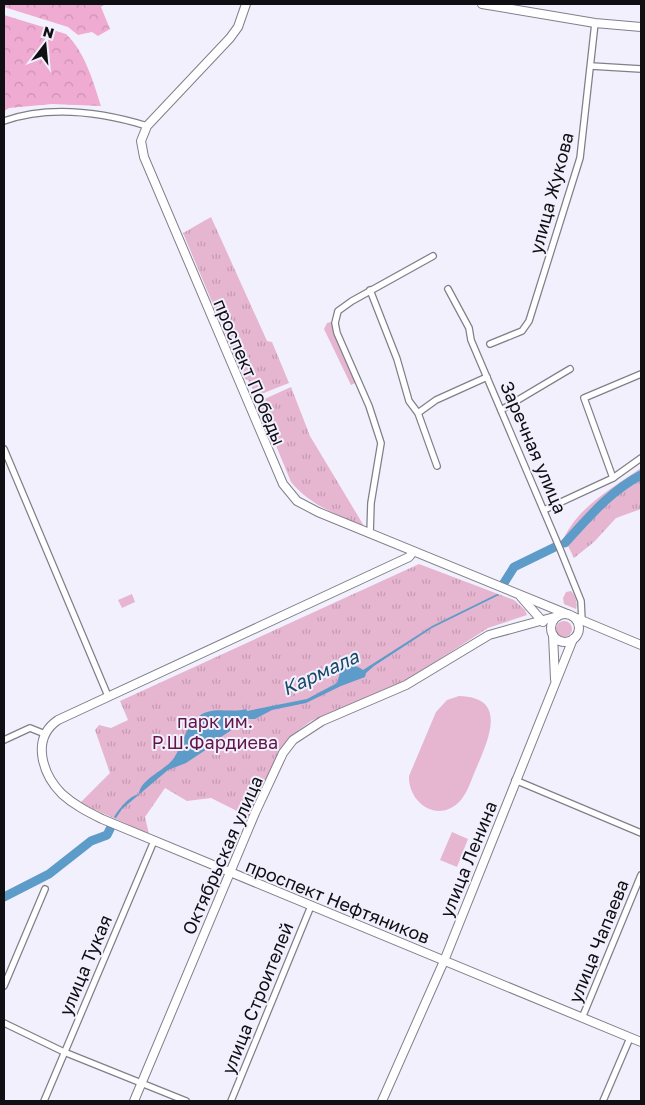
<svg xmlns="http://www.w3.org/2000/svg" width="645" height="1105" font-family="'Golos Text',sans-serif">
<defs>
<pattern id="forest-crowns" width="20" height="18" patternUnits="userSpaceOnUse" patternTransform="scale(1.25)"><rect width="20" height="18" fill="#efabd1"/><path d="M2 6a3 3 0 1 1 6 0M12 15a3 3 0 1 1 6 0" fill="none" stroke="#cc92b3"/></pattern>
<pattern id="park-tufts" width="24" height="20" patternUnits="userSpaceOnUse" patternTransform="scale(1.25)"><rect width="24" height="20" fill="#e6b5d0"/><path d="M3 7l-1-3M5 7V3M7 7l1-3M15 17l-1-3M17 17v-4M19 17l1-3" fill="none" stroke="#c49ab2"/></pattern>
</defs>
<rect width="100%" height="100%" fill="#f2f0fd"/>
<g fill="#e6b5d0">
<path d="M331,322L333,324L357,382L351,385L324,329L327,323Z"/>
<path d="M571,591C575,594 578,604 576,609L564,604L563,598L566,592Z"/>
<path d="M132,594L135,602L122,608L118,600Z"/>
<circle cx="564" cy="629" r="8"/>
<path d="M459,696C510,697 487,742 476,769C471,780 467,795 458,803C436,823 408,802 409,776L436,712L447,700Z"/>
<path d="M452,832L468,839L457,867L440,860Z"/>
</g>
<g fill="url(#forest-crowns)">
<path d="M4,4H105L101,7L110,29L98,36L92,32L78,35L68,27L4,7Z"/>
<path d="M4,15L66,34C85,52 93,81 101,106L52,104L9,108L4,111Z"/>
</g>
<g fill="url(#park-tufts)">
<path d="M211,217L267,341L272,342L289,383L256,396L248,380L245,379L225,334L229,329L221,310L215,309L183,233Z"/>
<path d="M291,387L310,436L364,526C337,515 310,505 291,482L258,402Z"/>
<path d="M641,468V509L616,518L594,542L574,558L564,538C578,507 614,487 641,468Z"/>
<path d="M419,564L514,600L525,610L527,615L488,628L404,682L311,721L292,735L278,754L253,819L211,798L187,801L165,788L145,817L149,834L80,803L110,773L95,730L99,725L111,728L128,720L120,701Z"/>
</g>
<path fill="#5d9cc9" d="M497,594L499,595L432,628L374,666L366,673L365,677L341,686L306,703L272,710L255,719H248L221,737L219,745H213L186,763L168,770L122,809L116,818L114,817C119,809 129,796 139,794C140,779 166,770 174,758C183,744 187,721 204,713C218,707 232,713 246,709L247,711L307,699L337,683L341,669C350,664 354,664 363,670L432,626Z"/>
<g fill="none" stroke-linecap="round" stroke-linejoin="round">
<g stroke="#5d9cc9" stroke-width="9">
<path d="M565,543C589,517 609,492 641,475"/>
<path d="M504,583L514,567L555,547"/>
<path d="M4,897L49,874L91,841L107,835L110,829"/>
</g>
<defs>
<g id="street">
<path d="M591,66L641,69"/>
<path d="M4,121C50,105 101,112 147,126"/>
<path d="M448,289L469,328L471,340L560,549L581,601L582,621"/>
<path d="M370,290L397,359L409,401L418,413L437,466"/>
<path d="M490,344L522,331L529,321L580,158L595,23"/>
<path d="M501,410L570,369"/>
<path d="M418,413L436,400L487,377"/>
<path d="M4,449L108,696"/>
<path d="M613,478L584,398L641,374"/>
<path d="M544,510L613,478L641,458"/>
<path d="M370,534L371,503L381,443L369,406L337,333L335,323L338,311L352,301L433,256"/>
<path d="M4,740L30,728L45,734"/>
<path d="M515,780L641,833"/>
<path d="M4,986L45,889"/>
<path d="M582,1018L641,875"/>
<path d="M4,1023L64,1052L186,1101"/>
<path d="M44,1101L154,841"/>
<path d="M231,1101L311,906"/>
<path d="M603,1101L630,1038"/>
</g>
<g id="secondary">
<path d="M246,4L238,27L230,38L147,126L141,141L144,157L283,484L297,501L318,512L567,614"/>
<path d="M482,4L595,23L641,27"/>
<path d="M413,552L409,557L58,720C30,739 43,775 62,794C74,805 88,812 102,819L641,1042"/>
<path d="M521,597L543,622"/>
<circle cx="565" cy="628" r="14"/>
<path d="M574,617L641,645"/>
<path d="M553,635L555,679"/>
<path d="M134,1101L255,813L283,753L293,740L322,721L406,685L489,635L558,616"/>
<path d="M382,1101L444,961L573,639"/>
</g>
</defs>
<use href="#street" stroke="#817f8a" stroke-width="8"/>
<use href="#secondary" stroke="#817f8a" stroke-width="10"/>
<use href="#street" stroke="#fff" stroke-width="5.5"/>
<use href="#secondary" stroke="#fff" stroke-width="8"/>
</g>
<g text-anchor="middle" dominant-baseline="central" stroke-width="4" stroke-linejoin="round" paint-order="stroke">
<g font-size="18" fill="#100f13" stroke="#f2f0fd">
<text transform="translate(551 193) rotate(-75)">улица Жукова</text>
<text transform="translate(250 372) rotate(67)">проспект Победы</text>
<text transform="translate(534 447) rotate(67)">Заречная улица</text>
<text transform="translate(222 855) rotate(-66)">Октябрьская улица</text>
<text transform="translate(468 859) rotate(-68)">улица Ленина</text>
<text transform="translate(338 901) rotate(22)">проспект Нефтяников</text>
<text transform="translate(598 941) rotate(-68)">улица Чапаева</text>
<text transform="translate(85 965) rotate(-67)">улица Тукая</text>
<text transform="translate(257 998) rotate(-68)">улица Строителей</text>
</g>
<g font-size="18" fill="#621448" stroke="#f2f0fd">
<text x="215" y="721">парк им.<tspan x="215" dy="21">Р.Ш.Фардиева</tspan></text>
</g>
<g font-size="19" font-style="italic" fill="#174867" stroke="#f2f0fd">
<text transform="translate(320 672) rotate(-25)">Кармала</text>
</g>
</g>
<rect width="645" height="1105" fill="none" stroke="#100f13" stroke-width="10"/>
<g transform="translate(45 45) rotate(16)" stroke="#f2f0fd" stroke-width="4" paint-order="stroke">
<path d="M0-4L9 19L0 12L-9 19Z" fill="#100f13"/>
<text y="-8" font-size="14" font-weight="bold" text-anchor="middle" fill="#100f13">N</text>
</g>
</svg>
